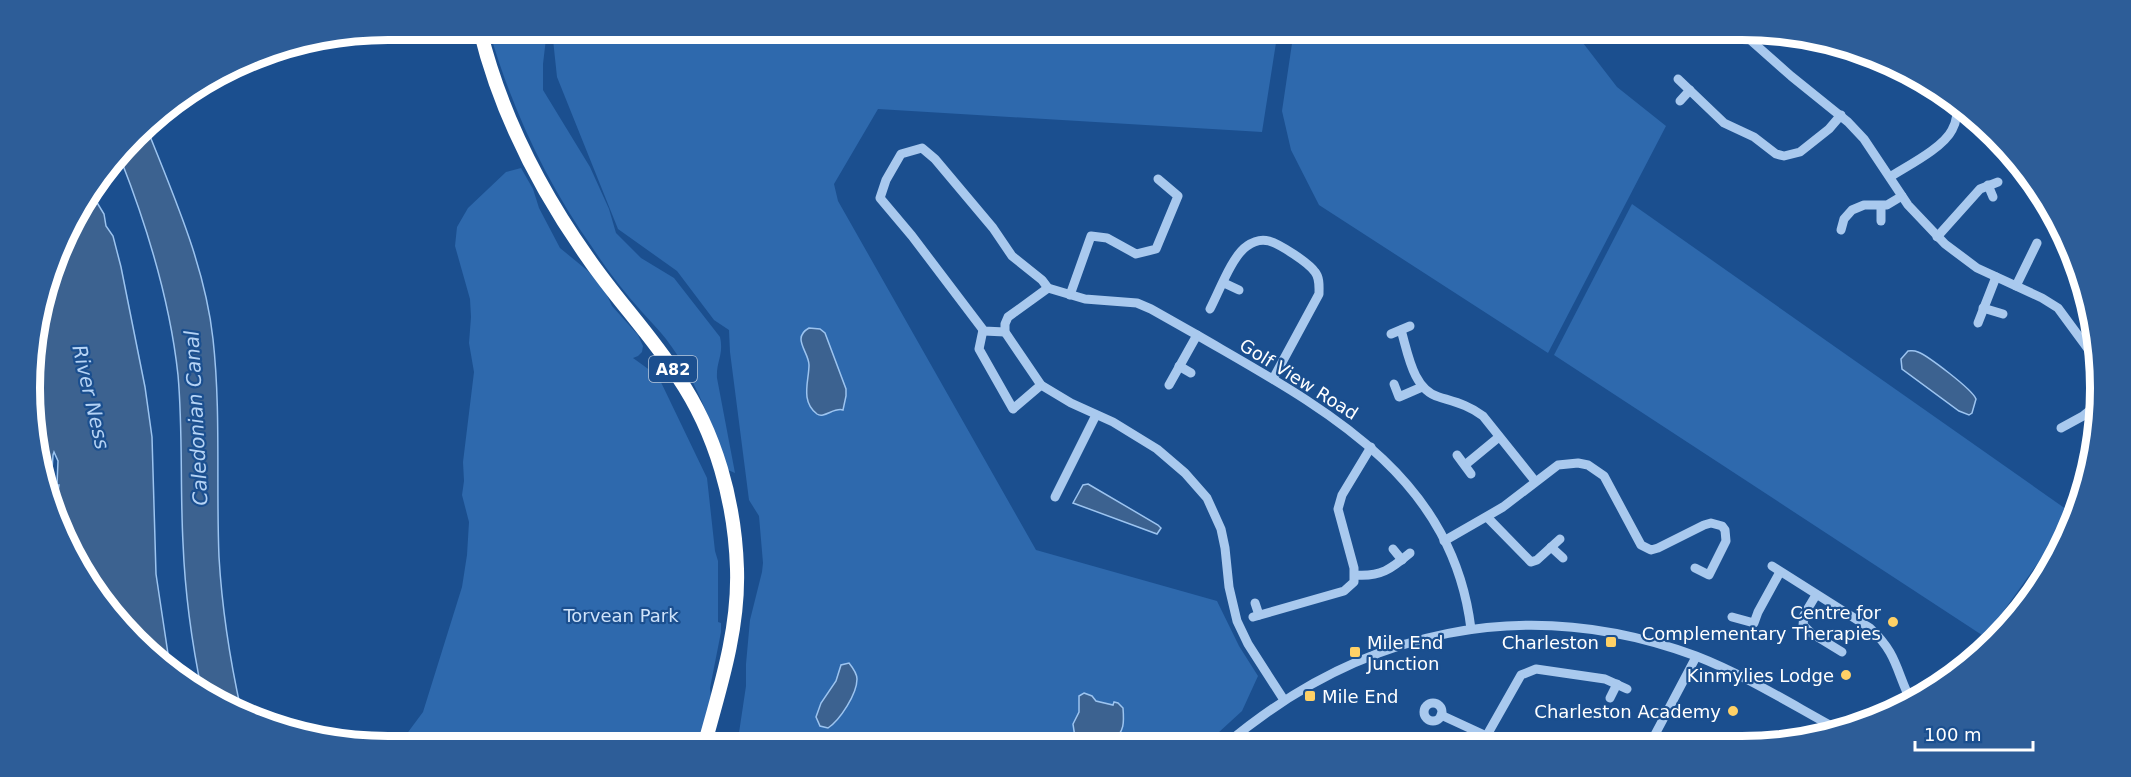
<svg xmlns="http://www.w3.org/2000/svg" width="2131" height="777" font-family="'DejaVu Sans',sans-serif">
<rect width="100%" height="100%" fill="#1b4f8f"/>
<g fill="#2e69ad">
<path d="M489,30H547L543,64V90L590,167L609,209L616,233L641,258L674,278L720,337C724,355 716,361 717,378L735,473L728,470C712,425 696,378 666,339C659,330 650,321 642,312C624,292 607,270 592,247C546,182 511,107 489,30Z"/>
<path d="M552,30H1278L1262,132L878,109L834,184L838,201L1036,550L1217,601L1239,646L1258,676L1242,711L1218,733L1201,745L737,746L746,686V664L750,620L762,572L763,563L759,516L749,500L730,352L729,330L714,320L677,271L618,229L557,77Z"/>
<path d="M1294,30H1573L1617,87L1666,126L1548,353L1319,205L1291,150L1282,111Z"/>
<path d="M521,168L533,189L539,208L560,248L588,271L605,291L612,306L638,335L643,346L642,352L638,356L633,358L658,376L707,478L715,551L718,561V622L721,623V632L710,688L711,699L701,733L695,746L397,747L423,712L462,587L467,555L469,522L462,495L464,481L463,462L474,372L469,343L471,317L470,299L455,246L457,227L468,208L506,172Z"/>
<path d="M1632,204L2073,514L1985,637L1554,355Z"/>
</g>
<g fill="#3c6290" stroke="#9cc4f0" stroke-width="1.5">
<path d="M146,126C173,195 205,265 213,339C221,411 216,485 219,557C222,609 230,660 241,710L202,692C192,644 185,593 183,543C180,487 183,431 178,375C170,301 148,229 121,160Z"/>
<path d="M93,196L104,214L106,226L113,236L121,267L145,387L152,437L156,574L170,667L91,588L59,518V508L56,505L59,485H57L58,461L54,452L53,455L50,499L42,481L44,453L38,419L33,342L67,230Z"/>
<path d="M809,328L820,329L825,333L846,389V396L843,410C834,407 824,419 817,414C800,401 809,381 809,365C809,352 791,338 809,328Z"/>
<path d="M1908,351C1912,351 1913,350 1918,352C1928,356 1972,389 1976,399L1972,413L1969,415L1959,411L1902,369L1901,359Z"/>
<path d="M1088,484L1158,525L1161,528L1157,534L1073,503L1083,485Z"/>
<path d="M849,663C853,668 857,673 857,679C857,694 840,720 828,728L820,726L816,717L821,703L836,681L841,665Z"/>
<path d="M1084,693L1092,696L1096,701L1113,705L1114,702L1118,703L1123,708C1124,721 1125,733 1112,740V745H1102L1097,742L1093,745L1076,744L1073,724L1079,712V696Z"/>
</g>
<g fill="none" stroke-linecap="round" stroke-linejoin="round">
<g stroke="#a9c9ee" stroke-width="9">
<path d="M1739,30L1791,76L1848,122L1864,139L1908,205L1945,244L1977,268L2042,298L2058,308L2097,361"/>
<path d="M1678,79L1724,123L1754,137L1776,154L1784,156L1800,152L1829,129L1841,115"/>
<path d="M1680,101L1690,90"/>
<path d="M1890,177C1907,166 1943,148 1952,130C1957,121 1958,112 1956,102"/>
<path d="M1988,185L1993,197"/>
<path d="M1881,221V207"/>
<path d="M1841,230L1844,219L1852,210L1864,205H1887L1902,196"/>
<path d="M1937,237L1980,189L1998,182"/>
<path d="M1224,283L1239,290"/>
<path d="M2016,286L2037,243"/>
<path d="M1070,295L1091,236L1107,238L1136,254L1156,249L1178,196L1158,179"/>
<path d="M1983,308L2003,314"/>
<path d="M1210,309C1219,292 1232,256 1247,246C1254,241 1262,239 1269,241C1280,244 1309,263 1315,272C1320,278 1319,287 1319,294L1273,379"/>
<path d="M1978,323L1996,277"/>
<path d="M983,330L979,349L1013,409L1041,385"/>
<path d="M1401,330C1408,353 1413,390 1439,397C1455,402 1469,405 1483,416L1535,481"/>
<path d="M1005,332L984,331L912,236L880,198L886,180L901,154L922,148L935,159L993,228L1012,256L1042,280L1048,288"/>
<path d="M1391,334L1410,326"/>
<path d="M1197,335L1151,309L1137,303L1085,299L1048,288L1008,317L1005,324V332L1041,385L1071,403L1113,422L1157,449L1185,473L1207,498L1221,529L1225,548L1229,587L1237,621L1248,644L1284,700"/>
<path d="M1179,366L1191,373"/>
<path d="M1394,384L1399,397L1422,387"/>
<path d="M1169,385L1197,335C1319,406 1452,472 1471,629"/>
<path d="M2061,428L2083,416L2094,407"/>
<path d="M1457,455L1471,474"/>
<path d="M1465,465L1499,437"/>
<path d="M1055,497L1096,415"/>
<path d="M1487,517L1531,562L1537,560L1560,539"/>
<path d="M1444,541L1503,507L1558,465L1578,463L1588,465L1604,476L1641,545L1651,550L1658,548L1704,525L1711,523L1722,526L1725,530L1726,541L1709,575L1695,568"/>
<path d="M1551,547L1563,558"/>
<path d="M1393,549L1402,560"/>
<path d="M1772,566L1870,628C1898,654 1896,672 1912,703"/>
<path d="M1355,575C1381,577 1391,569 1410,553"/>
<path d="M1816,595L1804,615L1803,625L1811,633L1842,652"/>
<path d="M1255,603L1259,615"/>
<path d="M1253,617L1344,591L1354,582V568L1338,509L1342,495L1371,447"/>
<path d="M1732,617L1754,623L1758,612L1780,572"/>
<path d="M1610,698L1617,684"/>
<circle cx="1433" cy="712" r="9"/>
<path d="M1441,715L1506,745"/>
<path d="M1487,735L1521,675L1536,669L1605,679L1627,689"/>
<path d="M1650,744L1696,657"/>
<path d="M1225,745C1362,629 1526,593 1696,656C1745,675 1791,704 1837,729"/>
</g>
<path stroke="#fff" stroke-width="14" d="M480,30C500,112 540,190 588,258C616,299 651,335 678,377C716,433 735,502 737,569C739,630 720,688 704,746"/>
</g>
<g fill="#ffd166" stroke="#1b4f8f" stroke-width="2">
<circle cx="1893" cy="622" r="6"/>
<rect x="1605" y="636" width="12" height="12" rx="3"/>
<rect x="1349" y="646" width="12" height="12" rx="3"/>
<circle cx="1846" cy="675" r="6"/>
<rect x="1304" y="690" width="12" height="12" rx="3"/>
<circle cx="1733" cy="711" r="6"/>
</g>
<g text-anchor="middle" dominant-baseline="central" stroke-width="4.5" stroke-linejoin="round" paint-order="stroke">
<rect fill="#1b4f8f" stroke="#bbcadd" stroke-width="1.5" x="649" y="356" width="48" height="26" rx="4.5"/>
<g font-size="16" font-weight="bold" fill="#fff">
<text x="673" y="369">A82</text>
</g>
<g font-size="18" fill="#fff" stroke="#1b4f8f">
<text transform="translate(1299 379) rotate(32)">Golf View Road</text>
</g>
<g font-size="18" fill="#fff" stroke="#1b4f8f" text-anchor="end">
<text x="1881" y="612">Centre for<tspan x="1881" dy="21">Complementary Therapies</tspan></text>
<text x="1367" y="642" text-anchor="start">Mile End<tspan x="1367" dy="21">Junction</tspan></text>
<text x="1599" y="642">Charleston</text>
<text x="1834" y="675">Kinmylies Lodge</text>
<text x="1322" y="696" text-anchor="start">Mile End</text>
<text x="1721" y="711">Charleston Academy</text>
</g>
<g font-size="18" fill="#cfe3fa" stroke="#1b4f8f">
<text x="621" y="615">Torvean Park</text>
</g>
<g font-size="20" font-style="italic" fill="#b5d3f5" stroke="#1b4f8f">
<text transform="translate(91 397) rotate(77)">River Ness</text>
<text transform="translate(196 418) rotate(-93)">Caledonian Canal</text>
</g>
</g>
<path d="M0 0H2131V777H0ZM388 40H1742A348 348 0 0 1 2090 388V388A348 348 0 0 1 1742 736H388A348 348 0 0 1 40 388V388A348 348 0 0 1 388 40Z" fill="#2d5d98" fill-rule="evenodd"/>
<path fill="none" stroke="#fff" stroke-width="8" d="M388 40H1742A348 348 0 0 1 2090 388V388A348 348 0 0 1 1742 736H388A348 348 0 0 1 40 388V388A348 348 0 0 1 388 40Z"/>
<path d="M1915 741v9h118v-9" fill="none" stroke="#ffffff" stroke-width="3"/>
<text x="1924" y="741" font-size="18" fill="#ffffff" stroke="#1b4f8f" stroke-width="4.5" paint-order="stroke">100 m</text>
</svg>
